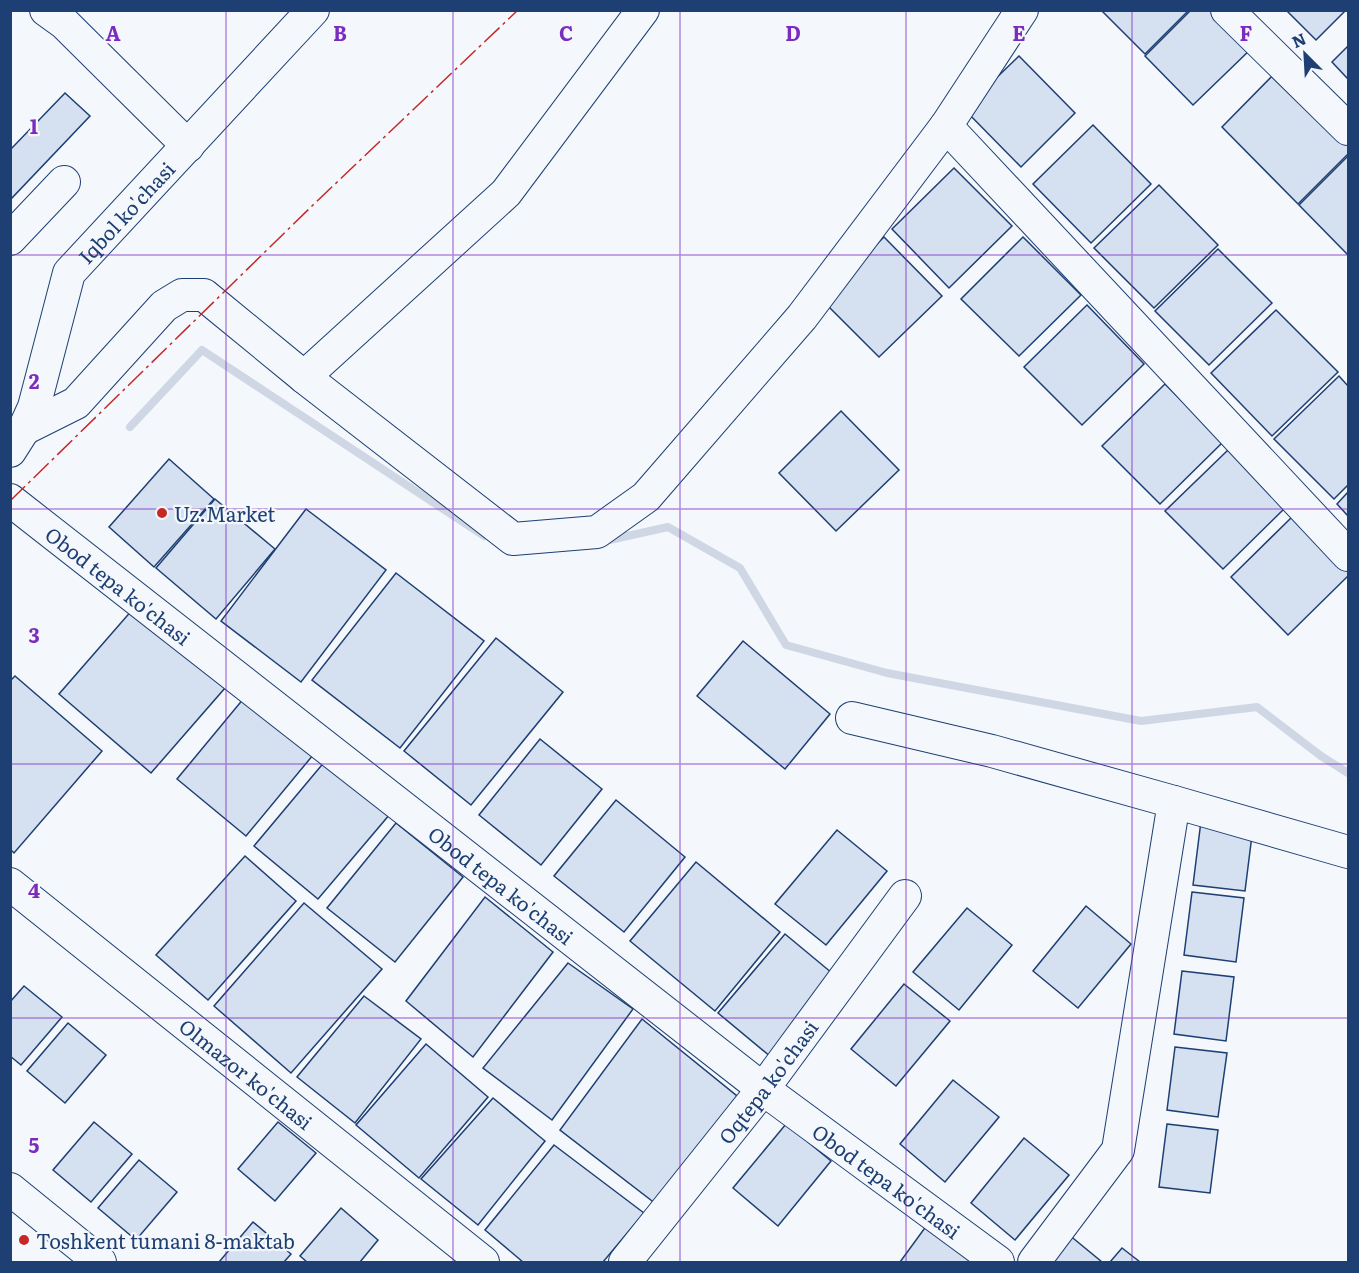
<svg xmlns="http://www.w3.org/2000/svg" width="1359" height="1273" font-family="Literata,serif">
<rect width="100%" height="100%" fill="#f4f7fb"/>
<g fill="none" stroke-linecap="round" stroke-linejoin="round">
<g stroke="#cfd7e4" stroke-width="8">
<path d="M130,427L202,350L484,536"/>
<path d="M605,541L668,527L740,568L786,645L887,673L1141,721L1257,707L1321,756L1348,773"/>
</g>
</g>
<g fill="#d5e0f0" stroke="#1d3f73" stroke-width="1.5">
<path d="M1101,10H1189L1145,54Z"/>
<path d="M1191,10H1219L1254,46L1193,105L1145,56Z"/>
<path d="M1286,10H1346L1316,40Z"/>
<path d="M1348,46V79L1332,62Z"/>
<path d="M1019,56L1075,113L1021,167L964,109Z"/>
<path d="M1277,71L1348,143V154L1298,204L1222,127Z"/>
<path d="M65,93L90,116L10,200V150Z"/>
<path d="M1093,125L1151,184L1091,243L1033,184Z"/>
<path d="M1348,156V255L1299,205Z"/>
<path d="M954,168L1012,226L949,288L892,229Z"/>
<path d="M1159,185L1218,245L1154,308L1094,248Z"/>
<path d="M884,237L942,296L879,357L821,299Z"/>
<path d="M1023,237L1081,295L1019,356L961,299Z"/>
<path d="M1218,249L1272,303L1209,365L1155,311Z"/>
<path d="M1087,305L1144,364L1082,425L1024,367Z"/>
<path d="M1276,310L1338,372L1272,436L1211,373Z"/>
<path d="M1339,376L1348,386V485L1334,499L1274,439Z"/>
<path d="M1165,384L1223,442L1160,504L1102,446Z"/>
<path d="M841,411L899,470L836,531L779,473Z"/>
<path d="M1228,450L1286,507L1223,569L1165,511Z"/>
<path d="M169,459L214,499L154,567L109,527Z"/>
<path d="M1348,492V516L1337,504Z"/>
<path d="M215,499L275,549L216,619L156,568Z"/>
<path d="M306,509L386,570L301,682L221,621Z"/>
<path d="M1293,516L1348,571V576L1288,635L1231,577Z"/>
<path d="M396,573L484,641L400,748L312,680Z"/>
<path d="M133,609L225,688L151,773L59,694Z"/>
<path d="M496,638L563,692L471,805L404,751Z"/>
<path d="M743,641L830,714L785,769L697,696Z"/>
<path d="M15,676L102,751L14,853L10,849V681Z"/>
<path d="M249,692L318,749L246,836L177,779Z"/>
<path d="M540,739L602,789L541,865L479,815Z"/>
<path d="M326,760L390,814L318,899L254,846Z"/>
<path d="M616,800L685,857L624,932L554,876Z"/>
<path d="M1201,821L1253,827L1245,891L1193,885Z"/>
<path d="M396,823L463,877L395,962L327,908Z"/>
<path d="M837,830L887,871L826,945L775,904Z"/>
<path d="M245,856L296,901L208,1000L156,955Z"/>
<path d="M696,862L780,932L715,1011L630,941Z"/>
<path d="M1192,892L1244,898L1236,962L1184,955Z"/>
<path d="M485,897L553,952L473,1057L406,1001Z"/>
<path d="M304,903L382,969L291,1073L214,1006Z"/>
<path d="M1086,906L1131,944L1078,1008L1033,971Z"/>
<path d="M967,908L1012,945L959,1010L913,972Z"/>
<path d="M785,934L838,978L771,1057L718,1013Z"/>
<path d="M568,963L633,1009L552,1120L483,1068Z"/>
<path d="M1182,971L1234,977L1226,1041L1174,1034Z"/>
<path d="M904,984L950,1021L896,1086L851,1049Z"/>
<path d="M24,986L62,1017L21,1065L10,1056V1002Z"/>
<path d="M364,996L421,1039L355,1123L297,1077Z"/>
<path d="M642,1019L737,1096L656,1204L560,1130Z"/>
<path d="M68,1023L106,1055L65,1103L27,1071Z"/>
<path d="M426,1044L488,1097L419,1178L356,1125Z"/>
<path d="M1175,1047L1227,1053L1218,1117L1167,1110Z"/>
<path d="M953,1080L999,1117L945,1182L900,1144Z"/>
<path d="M493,1098L545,1141L478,1225L421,1179Z"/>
<path d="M94,1122L132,1154L91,1202L53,1170Z"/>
<path d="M278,1122L316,1153L275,1201L238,1169Z"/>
<path d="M786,1124L831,1161L778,1226L733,1188Z"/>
<path d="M1167,1124L1218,1130L1210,1193L1159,1187Z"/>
<path d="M1024,1138L1069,1175L1015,1240L971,1203Z"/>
<path d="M554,1145L644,1213L603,1262H523L485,1230Z"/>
<path d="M139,1160L177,1192L136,1240L98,1208Z"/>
<path d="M341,1208L378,1240L360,1262H307L300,1256Z"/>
<path d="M253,1222L291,1254L284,1262H219Z"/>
<path d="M927,1225L978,1262H900Z"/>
<path d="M1068,1234L1102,1262H1045Z"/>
<path d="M1122,1248L1140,1262H1110Z"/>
</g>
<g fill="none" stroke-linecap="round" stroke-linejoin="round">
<defs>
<g id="minor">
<path d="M46,10L64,23L188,146"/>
<path d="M1227,10L1348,129"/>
<path d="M946,126L1348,555"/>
<path d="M10,239L64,182"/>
<path d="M304,377L506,193L643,10"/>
<path d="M24,429L76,403L164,306L182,295H204L304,377L513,539L597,532L646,497L802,317L946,126L1022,10"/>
<path id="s1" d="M10,451L24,429L34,407L69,273L313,10"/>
<path id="s2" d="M10,500L763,1089L998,1262"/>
<path d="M852,718L992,751L1174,802"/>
<path id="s3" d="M10,884L483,1262"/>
<path d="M10,1189L100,1262"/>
<path id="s4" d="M625,1262L763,1089L905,896"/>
<path d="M1034,1262L1118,1150L1174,802L1348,852"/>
</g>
</defs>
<use href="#minor" stroke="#1d3f73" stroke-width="34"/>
<use href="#minor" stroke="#f4f7fb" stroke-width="32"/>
<path stroke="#c62828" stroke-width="1.5" stroke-dasharray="21 4.5 3 4.5" stroke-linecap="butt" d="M10,501L313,205L518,10"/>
</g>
<path fill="none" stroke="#7b2cbf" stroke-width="1.5" stroke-opacity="0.55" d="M226,10V1262M453,10V1262M680,10V1262M906,10V1262M1132,10V1262M10,255H1348M10,509H1348M10,764H1348M10,1018H1348"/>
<g fill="#c62828" stroke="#f4f7fb" stroke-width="2">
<circle cx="162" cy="513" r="6"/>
<circle cx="24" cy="1240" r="6"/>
</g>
<g text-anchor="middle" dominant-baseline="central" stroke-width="4.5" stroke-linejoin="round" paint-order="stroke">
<g font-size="20" fill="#1d3f73" stroke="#f4f7fb">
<text stroke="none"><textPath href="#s1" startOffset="272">Iqbol ko'chasi</textPath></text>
<text stroke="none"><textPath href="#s2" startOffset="138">Obod tepa ko'chasi</textPath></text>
<text stroke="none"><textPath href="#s2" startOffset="624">Obod tepa ko'chasi</textPath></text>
<text stroke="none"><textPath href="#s3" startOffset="303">Olmazor ko'chasi</textPath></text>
<text stroke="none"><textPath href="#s4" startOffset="230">Oqtepa ko'chasi</textPath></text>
<text stroke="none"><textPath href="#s2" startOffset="1110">Obod tepa ko'chasi</textPath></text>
</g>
<g font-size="20" fill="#1d3f73" stroke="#f4f7fb" text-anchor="start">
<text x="174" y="513">Uz.Market</text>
<text x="36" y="1240">Toshkent tumani 8-maktab</text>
</g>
</g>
<g font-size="20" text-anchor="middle" font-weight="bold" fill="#7b2cbf" stroke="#f4f7fb" stroke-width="4.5" stroke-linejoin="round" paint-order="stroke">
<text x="113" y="41">A</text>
<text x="340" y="41">B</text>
<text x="566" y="41">C</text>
<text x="793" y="41">D</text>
<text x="1019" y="41">E</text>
<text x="1246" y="41">F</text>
<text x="34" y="134">1</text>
<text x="34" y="389">2</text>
<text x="34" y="643">3</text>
<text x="34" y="898">4</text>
<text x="34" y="1153">5</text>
</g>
<rect width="1359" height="1273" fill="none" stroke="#1d3f73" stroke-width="24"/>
<g transform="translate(1305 54) rotate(336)" stroke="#f4f7fb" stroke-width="4.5" paint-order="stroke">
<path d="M0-4.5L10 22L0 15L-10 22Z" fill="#1d3f73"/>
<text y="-9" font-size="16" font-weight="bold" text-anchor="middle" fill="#1d3f73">N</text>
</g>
</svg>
